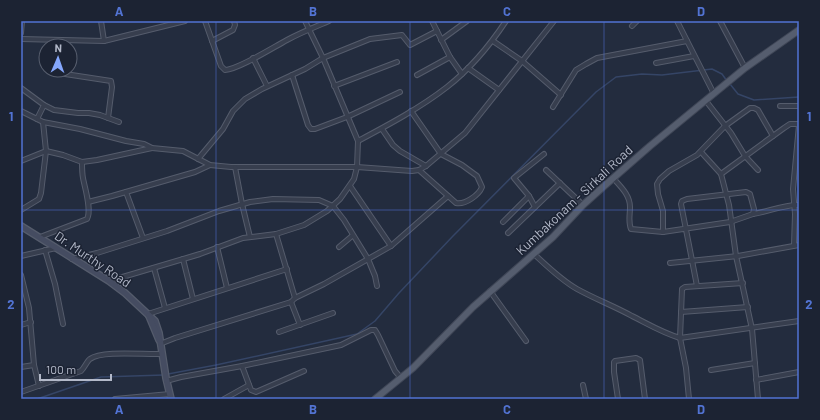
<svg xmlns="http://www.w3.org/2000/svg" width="820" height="420" font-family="Barlow,sans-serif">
<rect width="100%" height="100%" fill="#232c3e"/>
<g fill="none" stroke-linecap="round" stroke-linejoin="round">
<g stroke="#354566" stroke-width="1.5">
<path d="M730,84L738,94L754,100L799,97"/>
<path d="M168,374L216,365L357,334L375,321L399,293L453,236L596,92L616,77L642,74L662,75L712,69L722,74L727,81"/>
<path d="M37,399L101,377L164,375"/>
</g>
<defs>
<g id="minor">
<path d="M101,21L104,41"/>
<path d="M205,21L221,66L225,70C239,69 272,48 287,40C300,33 315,27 329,21"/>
<path d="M432,21L450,57L462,74"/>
<path d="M677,21L714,94"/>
<path d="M720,21L745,68"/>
<path d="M632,26L637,21"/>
<path d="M21,33L22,21"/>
<path d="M21,39L104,41L185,21"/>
<path d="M441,40L467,21"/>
<path d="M212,41L233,30L235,25L234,21"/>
<path d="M493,41L522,61L561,95"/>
<path d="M253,58L267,86"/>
<path d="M656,63L694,56"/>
<path d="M468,68L499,90"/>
<path d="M52,72L111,81L112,87L108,118"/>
<path d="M292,75L308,125L311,129H315L347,117L400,92"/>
<path d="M417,75L450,57"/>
<path d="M334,86L397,62"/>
<path d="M21,88L44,105L37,119"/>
<path d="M706,101L731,133L745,156L758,170"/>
<path d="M44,105L54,110L78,113H89L100,115L119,122"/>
<path d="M780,106H799"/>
<path d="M553,107L576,70L586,64L597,58L687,41"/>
<path d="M21,111L43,122L80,129L126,141L144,144L152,148L183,151L210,165L231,167H357L412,171L419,170L426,166L465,133L554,21"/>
<path d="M411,111L441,154L462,165L477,176L482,187C479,195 465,205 456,203L419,170"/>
<path d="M382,129L393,145L400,151L426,166"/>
<path d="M358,141C388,125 420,108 447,87C470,69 490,45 506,21"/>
<path d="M701,152L721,174L729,205L736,256L752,329L758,399"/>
<path d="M198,159L223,129L233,111L245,99L262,89L305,69L323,58L370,39L402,35L410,45L437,31"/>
<path d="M21,161L46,151L63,155L82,162L97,160L152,148"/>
<path d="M235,167L242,204L250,237"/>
<path d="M546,170L583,205"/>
<path d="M721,174L784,128L790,124H799"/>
<path d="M613,178C621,187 630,195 630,207C630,215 628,222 631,229L663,232L730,222L753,214L754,209L750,194L746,192L687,199L682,201L681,204L697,286"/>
<path d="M350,186L391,246"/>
<path d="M126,192L143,238"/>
<path d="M529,196L514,178L544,154"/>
<path d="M88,202L112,196L195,172L210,165"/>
<path d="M21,210L39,199L41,193L46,151L43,122"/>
<path d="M753,214C768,212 785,204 799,205"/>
<path d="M503,222L529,196L535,207"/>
<path d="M663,232V211L658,194L657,184L660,179L669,171L697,155L725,126L750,108H754L758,110L773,136"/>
<path d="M508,233L560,183"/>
<path d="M276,234L295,298"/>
<path d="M40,237L87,219C92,210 85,189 83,178C82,173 82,167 82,162"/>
<path d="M794,245L795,214L793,189L799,125"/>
<path d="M217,247L227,288"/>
<path d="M339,247L352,236"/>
<path d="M45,250L55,284L63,324"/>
<path d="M534,254C547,266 561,280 577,289C595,299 614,306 632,316C648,324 663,333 680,338L799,321"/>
<path d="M21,256L56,248"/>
<path d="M72,259L97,253L167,231L219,211L250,202L273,199L319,200L333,206L344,220L368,259L375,276L377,286"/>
<path d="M183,259L193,299"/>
<path d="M670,263L738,256L799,245"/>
<path d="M154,268L165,308"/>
<path d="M21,275L29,308L34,365L39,386"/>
<path d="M109,281L200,254L243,238L276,234L304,225L327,211L340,199L354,179L357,167L358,141L323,58L305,21"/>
<path d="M490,291L526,341"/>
<path d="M291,302L300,325"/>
<path d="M681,312L748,307"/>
<path d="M148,314L287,269"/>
<path d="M21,325L31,322"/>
<path d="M279,332L333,313"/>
<path d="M160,344L175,338L291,302L295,298L324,284L391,246L448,196"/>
<path d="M242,366L251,390L256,392L304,371"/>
<path d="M21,367L34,365"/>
<path d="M711,370L755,363"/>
<path d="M756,380L799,372"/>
<path d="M166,381L181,377L242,366L341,345L371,330H375L378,335L395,371L401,378"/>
<path d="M583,385L586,399"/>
<path d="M21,392L81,371C85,367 87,361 90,359C102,350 146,355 162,354"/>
<path d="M115,399L170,394"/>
<path d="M224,399L249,385"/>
<path d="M618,399L614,372V362L615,361L636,358L640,360L645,399"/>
<path d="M689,399L686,368L680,338L682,289L685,287L743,283"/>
</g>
<g id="secondary">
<path d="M21,226L109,281L125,293L155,321L159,333L166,378L171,399"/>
<path d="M149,316L159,340"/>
</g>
<path id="primary" d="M375,399L413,368L473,307L553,237L583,205L603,187L650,146L745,68L799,30"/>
</defs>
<use href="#minor" stroke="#555c6c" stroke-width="6"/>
<use href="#secondary" stroke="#555c6c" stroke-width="8"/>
<use href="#primary" stroke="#404757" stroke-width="8"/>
<use href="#minor" stroke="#373e4e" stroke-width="4"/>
<use href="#secondary" stroke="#454c61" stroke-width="5.5"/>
<use href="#primary" stroke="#555d6e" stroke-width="6"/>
</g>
<path fill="none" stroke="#5273d3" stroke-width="1" stroke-opacity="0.55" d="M216,21V399M410,21V399M604,21V399M21,210H799"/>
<g text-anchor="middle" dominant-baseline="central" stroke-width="3" stroke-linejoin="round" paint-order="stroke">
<g font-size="13" fill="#b3b9c9" stroke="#1c2333">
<text transform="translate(574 200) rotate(-43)">Kumbakonam - Sirkali Road</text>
<text transform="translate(93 259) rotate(34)">Dr. Murthy Road</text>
</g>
</g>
<rect width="820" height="420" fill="none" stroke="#1c2333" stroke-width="44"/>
<g transform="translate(58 58) rotate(2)"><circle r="19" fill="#1c2333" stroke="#585f6f"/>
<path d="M0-3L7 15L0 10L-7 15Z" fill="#85a7fc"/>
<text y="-6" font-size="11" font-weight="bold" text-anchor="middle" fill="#b3b9c9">N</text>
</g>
<path d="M40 374v6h71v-6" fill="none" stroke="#b3b9c9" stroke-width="2"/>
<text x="46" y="374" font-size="12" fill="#b3b9c9" stroke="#1c2333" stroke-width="3" paint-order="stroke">100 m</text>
<rect x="22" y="22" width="776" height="376" fill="none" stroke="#5273d3" stroke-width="1.5"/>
<g font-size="13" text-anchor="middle" font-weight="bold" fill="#5273d3">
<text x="119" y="16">A</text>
<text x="313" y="16">B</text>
<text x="507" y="16">C</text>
<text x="701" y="16">D</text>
<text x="11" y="121">1</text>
<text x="809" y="121">1</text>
<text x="11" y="309">2</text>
<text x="809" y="309">2</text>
<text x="119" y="414">A</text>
<text x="313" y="414">B</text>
<text x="507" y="414">C</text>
<text x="701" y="414">D</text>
</g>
</svg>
